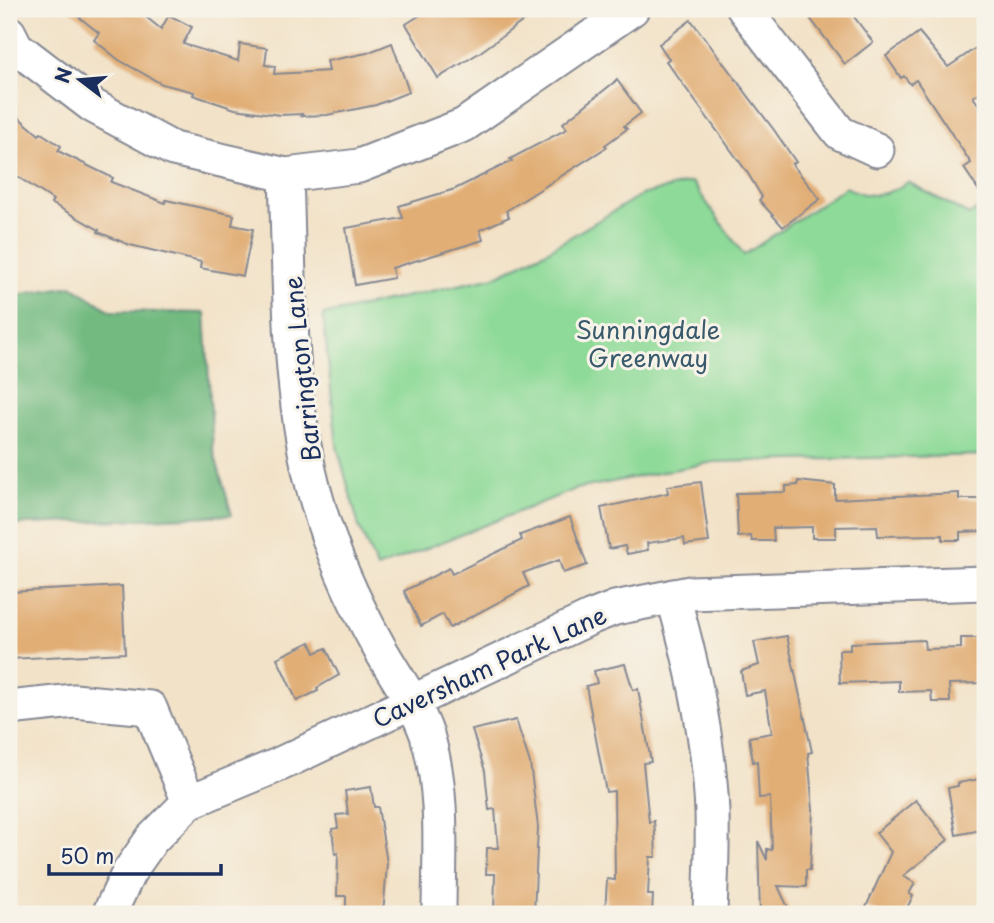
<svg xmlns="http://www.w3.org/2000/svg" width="994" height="923" font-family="'Playpen Sans',sans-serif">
<rect width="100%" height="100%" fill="#f7f3e8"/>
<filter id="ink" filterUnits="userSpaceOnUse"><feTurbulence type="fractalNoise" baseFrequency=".0143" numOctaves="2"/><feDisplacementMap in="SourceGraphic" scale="14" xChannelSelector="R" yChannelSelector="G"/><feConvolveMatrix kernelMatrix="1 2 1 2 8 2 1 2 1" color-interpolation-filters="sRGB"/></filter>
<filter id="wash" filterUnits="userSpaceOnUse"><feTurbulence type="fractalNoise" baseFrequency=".00686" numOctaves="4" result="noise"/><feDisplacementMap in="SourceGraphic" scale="28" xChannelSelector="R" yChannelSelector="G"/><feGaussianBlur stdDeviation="1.57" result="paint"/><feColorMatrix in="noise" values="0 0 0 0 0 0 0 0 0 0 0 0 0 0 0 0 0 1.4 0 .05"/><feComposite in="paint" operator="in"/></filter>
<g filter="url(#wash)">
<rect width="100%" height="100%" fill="#f2e2c7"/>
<path fill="#8eda98" stroke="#54847b" stroke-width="2" d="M692,182L744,255L846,187C869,200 886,196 908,182L969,215L985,204V455L714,462L576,489L377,568L359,527L337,446L323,315L494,277L545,252L641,195Z"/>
<path fill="#72ba80" stroke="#46746f" stroke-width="2" d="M72,286L111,311L205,313L213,449L232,515L9,525V296Z"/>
<g id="blocks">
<g fill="#e1ae76">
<path d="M69,9H136L161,29L169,15L192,27L183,44L238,61L240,44L267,48L265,65L275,66L274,74L329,71L327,61L367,53L392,43L409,92L376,105L327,115L301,116L302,114L280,115L235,109L193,95L194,92L162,84L119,60L94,40L99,33Z"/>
<path d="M430,9H540L479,53L438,78L406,24Z"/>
<path d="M803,9H848L873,42L845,64Z"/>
<path d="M691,20L774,130L796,162L792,164L820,199L783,227L759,200L762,197L747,172L666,61L669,59L659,44Z"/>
<path d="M919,32L948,67L976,48L985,62V89L973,97L985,113V200L964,168L971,163L916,80L910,84L904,76L901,78L886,56Z"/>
<path d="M617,80L641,113L624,126L627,129L605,145L607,147L506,211L509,217L480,230L483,240L392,268L394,278L355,285L346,228L403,218L399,206L455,189L512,161L510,159L567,129L563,123Z"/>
<path d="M17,116L39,135L41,133L61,146L58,151L113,178L111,182L165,203L166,200L234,215L232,225L253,229L243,276L200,268L201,262L130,245L98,232L99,230L51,203L53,200L9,171V124Z"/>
<path d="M798,481L835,485V499L959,493V499H985V531L960,532V540H943V535L878,536L877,526L836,527V538H812V527L773,528L774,541H752L751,536L738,537L736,493L786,492V486L798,485Z"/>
<path d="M701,482L709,542L685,545L684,538L647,543L648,550L627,554L625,546L609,549L601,508L668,493L667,486Z"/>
<path d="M570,517L587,565L563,573L559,560L523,573L529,586L450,628L443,614L421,626L404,591L449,568L452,574L522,540L520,535Z"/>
<path d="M122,586L125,653L9,659V592Z"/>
<path d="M787,636L812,752L808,753L813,810L810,870H806V887L778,886L791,914H760L758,841L767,860V849L772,850L770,797L759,798L757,761L753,762L749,737L772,733L765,691L745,695L741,671L759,665L754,642Z"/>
<path d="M961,638H985V683L949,684L950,702H932L931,691L899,692V681L840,683L839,650H850V643L924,640L925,649L961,648Z"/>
<path d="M310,642L315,653L326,648L339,675L317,688L318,691L297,701L277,658Z"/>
<path d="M625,664L633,690L638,689L651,762L643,763L649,822L654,821L655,834L656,857H650L648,895H653L652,914H605L607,879L615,880L614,791L606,792L586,686L597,683L594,671Z"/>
<path d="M516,720L530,763L538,827L534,914H494L495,874H486L487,848H498L495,809L489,810L485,771L472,730Z"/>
<path d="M985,778V818L980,819L981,830L956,835L948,788L958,786V783Z"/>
<path d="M371,787L374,807H378L387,863L384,903L382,911L346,910V896H337L338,853L335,854L332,829L338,828L336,815L348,814L345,791Z"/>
<path d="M916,800L948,840L903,876L915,883L909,894L913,896L904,914H881L866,907L891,852L876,833Z"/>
</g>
</g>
</g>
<g filter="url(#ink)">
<use href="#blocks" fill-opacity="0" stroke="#868892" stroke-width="2"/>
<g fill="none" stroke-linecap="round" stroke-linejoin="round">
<defs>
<g id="minor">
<path d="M744,9L840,133L877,150"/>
<path d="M9,33L16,47L93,106L173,149L286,175L359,166L464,125L632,9"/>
<path d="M286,175C290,280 287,399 317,501C331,551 354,602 379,647C395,676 416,703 427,735C445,792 439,855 439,914"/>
<path d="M673,596C693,666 709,739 712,812C713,846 711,880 710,914"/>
<path d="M9,708L74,701L150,708L189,802"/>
<path d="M109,914L129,872L152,839L189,802L278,765L592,617L615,608L690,593L985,583"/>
</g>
</defs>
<use href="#minor" stroke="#868892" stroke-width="37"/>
<use href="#minor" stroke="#fff" stroke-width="33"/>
</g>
</g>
<g text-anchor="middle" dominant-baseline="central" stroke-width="6" stroke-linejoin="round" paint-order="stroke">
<g font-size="24" fill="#385a6c" stroke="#f7f3e8">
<text x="648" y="329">Sunningdale<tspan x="648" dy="28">Greenway</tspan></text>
</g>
<g font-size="24" fill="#1b2f5e" stroke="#f7f3e8">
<text transform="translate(301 369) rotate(-96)">Barrington Lane</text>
<text transform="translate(489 666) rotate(-25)">Caversham Park Lane</text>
</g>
</g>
<rect width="994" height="923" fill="none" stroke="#f7f3e8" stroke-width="35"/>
<g transform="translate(80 80) rotate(286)" stroke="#f7f3e8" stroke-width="5" paint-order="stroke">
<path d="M0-5L12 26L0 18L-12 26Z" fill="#1b2f5e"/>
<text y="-10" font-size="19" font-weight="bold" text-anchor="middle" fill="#1b2f5e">N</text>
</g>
<path d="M49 864v10h172v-10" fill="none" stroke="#1b2f5e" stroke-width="3.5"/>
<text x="60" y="864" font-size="21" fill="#1b2f5e" stroke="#f7f3e8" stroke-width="5" paint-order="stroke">50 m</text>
</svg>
